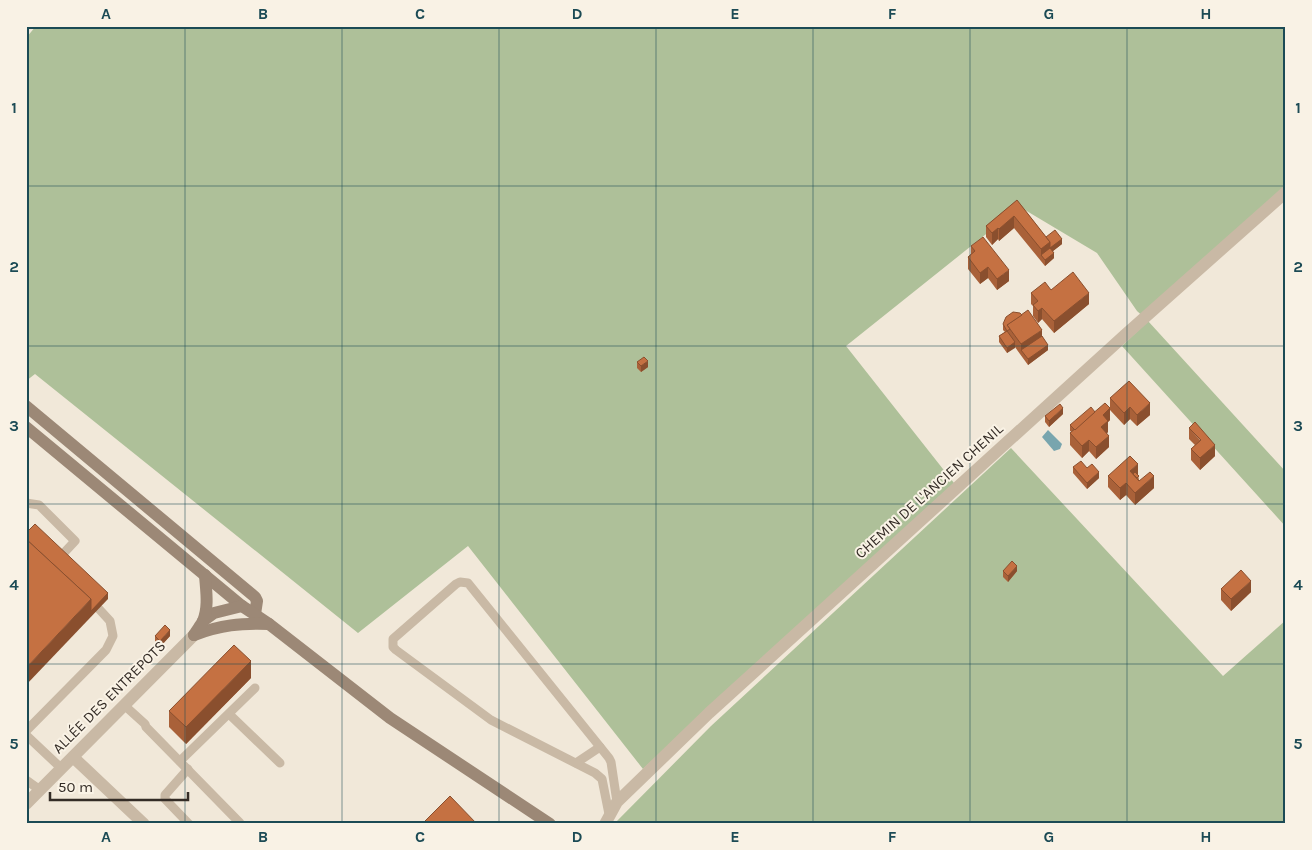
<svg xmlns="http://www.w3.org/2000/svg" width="1312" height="850" font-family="Karla,sans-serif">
<rect width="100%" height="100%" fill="#f1e8d9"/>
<g fill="#aec099">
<path d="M36,26H1286V190L1148,321L1286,472V527L1122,346L1148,321L1137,311L1097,253L1020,207L846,346L954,483L643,769L468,546L358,633L35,374L26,381V38Z"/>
<path d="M1011,448L1223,676L1286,620V824H623L617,821L711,726Z"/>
</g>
<path fill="#78a5ae" d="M1048,430L1062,444L1060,449L1054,451L1042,437Z"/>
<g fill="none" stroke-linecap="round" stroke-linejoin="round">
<g stroke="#c9b9a5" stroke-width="9">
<path d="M26,503L39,505L75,541L62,555"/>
<path d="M124,705L145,724L146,727L240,823"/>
<path d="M229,714L280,763"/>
<path d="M26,731L106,650L113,636L110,621L99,609"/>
<path d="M26,735L61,768"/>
<path d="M180,761L255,688"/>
<path d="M576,763L600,747"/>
<path d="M188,769L165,795V799L189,824"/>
<path d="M26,780L40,790"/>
<path d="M609,814L602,779L595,773L491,720L396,650L393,647V639L456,584L460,582L468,583L609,758L611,762L617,802"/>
</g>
<g stroke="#c9b9a5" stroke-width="12">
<path d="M73,757L144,824"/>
<path d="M26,804L194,635"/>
<path d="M605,824L617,802L709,713L1125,335L1286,192"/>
</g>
<g stroke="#9c8876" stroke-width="12">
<path d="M26,406L255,597L257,601L255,614"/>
<path d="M26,427L242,606L269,624L390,718L550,824"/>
<path d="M203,621L214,613L242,606"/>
<path d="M194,635C221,625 240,623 269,624"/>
<path d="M194,635C197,630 201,625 203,621C209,607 206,590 205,575"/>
</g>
</g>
<g fill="#a96139">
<path d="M1017,200L1046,237L1062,244L1053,251L1054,258L1045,266L1014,228L999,241L998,239L992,245L986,237V226Z"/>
<path d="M971,246L1009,281L997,290L988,278L980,284L968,269V257L971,254Z"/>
<path d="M1051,290L1089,304L1054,333L1042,319L1038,323L1033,316V306L1031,304V293Z"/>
<path d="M1003,324L1042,336L1048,350L1028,365L1015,347L1007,353L999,342V336L1005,332L1003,330Z"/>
<path d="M637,362L648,367L641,372L637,368Z"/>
<path d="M1110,398L1150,415L1137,426L1130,419L1124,425L1110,410V420L1108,422V432L1107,433L1109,447L1096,459L1089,451L1082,458L1070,445V433L1072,432L1070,431V425L1095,412L1110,408Z"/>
<path d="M1063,414L1049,427L1045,422V416Z"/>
<path d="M1189,428L1215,456L1200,470L1191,460V449L1195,445L1189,439Z"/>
<path d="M1073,467L1087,468L1099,478L1087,489L1073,473Z"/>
<path d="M1138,475L1139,480L1154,488L1135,505L1126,495L1120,500L1108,487V476Z"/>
<path d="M1003,571H1017L1008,582L1003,577Z"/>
<path d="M1221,589L1251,592L1231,611L1221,600Z"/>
<path d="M155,636H170L160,647L155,641Z"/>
<path d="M251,678L186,744L169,727V711Z"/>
</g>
<g fill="#8a4f2e">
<path d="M1014,216V228L999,241V229Z"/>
<path d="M998,228V239L992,245V233Z"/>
<path d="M1062,239V244L1044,258L1041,255V261V249L1050,242Z"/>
<path d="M1054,253V258L1045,266V260Z"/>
<path d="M988,267V278L980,284V273Z"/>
<path d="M1009,270V281L997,290V279Z"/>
<path d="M1089,293V304L1054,333V321Z"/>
<path d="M1042,308V319L1038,323V311Z"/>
<path d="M1042,330V341L1021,350V344Z"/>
<path d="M1015,342V348L1007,353V348Z"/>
<path d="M1048,345V350L1028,365V359Z"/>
<path d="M648,361V367L641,372V366Z"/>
<path d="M1150,403V415L1137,426V415Z"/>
<path d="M1130,407V419L1124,425V413Z"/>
<path d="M1063,408V414L1049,427V421Z"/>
<path d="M1110,408V420L1108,422V432L1101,438V427L1103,415Z"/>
<path d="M1109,436V447L1096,459V447Z"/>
<path d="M1089,440V451L1082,458V446Z"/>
<path d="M1215,445V456L1200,470V458Z"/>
<path d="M1138,464V476L1133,480L1130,471Z"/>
<path d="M1099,472V478L1087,489V483Z"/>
<path d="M1154,476V488L1135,505V493Z"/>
<path d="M1126,483V495L1120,500V488Z"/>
<path d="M1017,566V571L1008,582V576Z"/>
<path d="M1251,581V592L1231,611V599Z"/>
<path d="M108,593V599L26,685V668L91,599Z"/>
<path d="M170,630V636L160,647V641Z"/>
<path d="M251,661V678L186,744V727Z"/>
</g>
<g fill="#c57142" stroke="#8a4f2e">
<path d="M1017,200L1050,242L1041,249L1014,216L999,229L998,228L992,233L986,226Z"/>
<path d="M1055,230L1062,239L1050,248V242L1046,237Z"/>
<path d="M983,237L1009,270L997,279L988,267L980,273L968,257L975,251L971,246Z"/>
<path d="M1050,248L1054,253L1045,260L1041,255Z"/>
<path d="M1073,272L1089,293L1054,321L1042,308L1038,311L1033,305L1038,301L1031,293L1045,282L1051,290Z"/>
<path d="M1028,310L1042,330L1021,344L1007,325Z"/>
<path d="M1013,312L1020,313L1022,315L1007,325L1010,329L1007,331L1015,342L1007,348L999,336L1007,331L1003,324L1006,317Z"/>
<path d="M1042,336L1048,345L1028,359L1021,350Z"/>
<path d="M644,357L648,361L641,366L637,362Z"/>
<path d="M1129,381L1150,403L1137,415L1130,407L1124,413L1110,398Z"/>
<path d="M1105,403L1110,408L1103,415L1108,421L1101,427L1109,436L1096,447L1089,440L1082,446L1070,433Z"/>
<path d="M1060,404L1063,408L1049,421L1045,416Z"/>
<path d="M1091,407L1095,412L1075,430L1070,425Z"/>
<path d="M1195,422L1215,445L1200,458L1191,449L1201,440L1189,428Z"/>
<path d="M1130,456L1138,464L1130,471L1139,481L1150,472L1154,476L1135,493L1126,483L1120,488L1108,476Z"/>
<path d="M1081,461L1087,468L1092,464L1099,472L1087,483L1073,467Z"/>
<path d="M1135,472L1139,476L1137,478L1133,474Z"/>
<path d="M35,524L108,593L91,611V599L26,539V533Z"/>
<path d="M26,539L91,599L26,668Z"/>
<path d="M1012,561L1017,566L1008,576L1003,571Z"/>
<path d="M1241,570L1251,581L1231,599L1221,589Z"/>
<path d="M165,625L170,630L160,641L155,636Z"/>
<path d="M234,645L251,661L186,727L169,711Z"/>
<path d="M450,796L477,824H422Z"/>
</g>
<path fill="none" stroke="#1c4b55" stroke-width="1" stroke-opacity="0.55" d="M185,26V824M342,26V824M499,26V824M656,26V824M813,26V824M970,26V824M1127,26V824M26,186H1286M26,346H1286M26,504H1286M26,664H1286"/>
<g text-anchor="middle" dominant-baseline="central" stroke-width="4" stroke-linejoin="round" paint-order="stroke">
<g font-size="15" fill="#342c26" stroke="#f9f2e5">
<text transform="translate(929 491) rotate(-42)">CHEMIN DE L'ANCIEN CHENIL</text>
<text transform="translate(109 697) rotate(-45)">ALLÉE DES ENTREPOTS</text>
</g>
</g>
<rect width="1312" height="850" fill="none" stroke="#f9f2e5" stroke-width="55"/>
<path d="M50 792v8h138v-8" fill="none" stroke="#342c26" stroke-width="2.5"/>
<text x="58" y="792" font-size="15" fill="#342c26" stroke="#f9f2e5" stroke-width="4" paint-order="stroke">50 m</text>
<rect x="28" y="28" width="1256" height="794" fill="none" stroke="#1c4b55" stroke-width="2"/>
<g font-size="16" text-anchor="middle" font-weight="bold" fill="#1c4b55">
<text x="106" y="19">A</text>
<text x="263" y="19">B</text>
<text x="420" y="19">C</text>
<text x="577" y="19">D</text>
<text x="735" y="19">E</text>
<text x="892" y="19">F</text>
<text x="1049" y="19">G</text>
<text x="1206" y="19">H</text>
<text x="14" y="113">1</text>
<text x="1298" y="113">1</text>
<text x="14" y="272">2</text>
<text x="1298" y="272">2</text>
<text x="14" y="431">3</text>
<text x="1298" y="431">3</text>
<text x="14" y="590">4</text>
<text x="1298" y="590">4</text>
<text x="14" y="749">5</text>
<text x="1298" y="749">5</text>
<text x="106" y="842">A</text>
<text x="263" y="842">B</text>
<text x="420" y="842">C</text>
<text x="577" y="842">D</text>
<text x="735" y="842">E</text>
<text x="892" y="842">F</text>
<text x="1049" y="842">G</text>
<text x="1206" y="842">H</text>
</g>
</svg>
